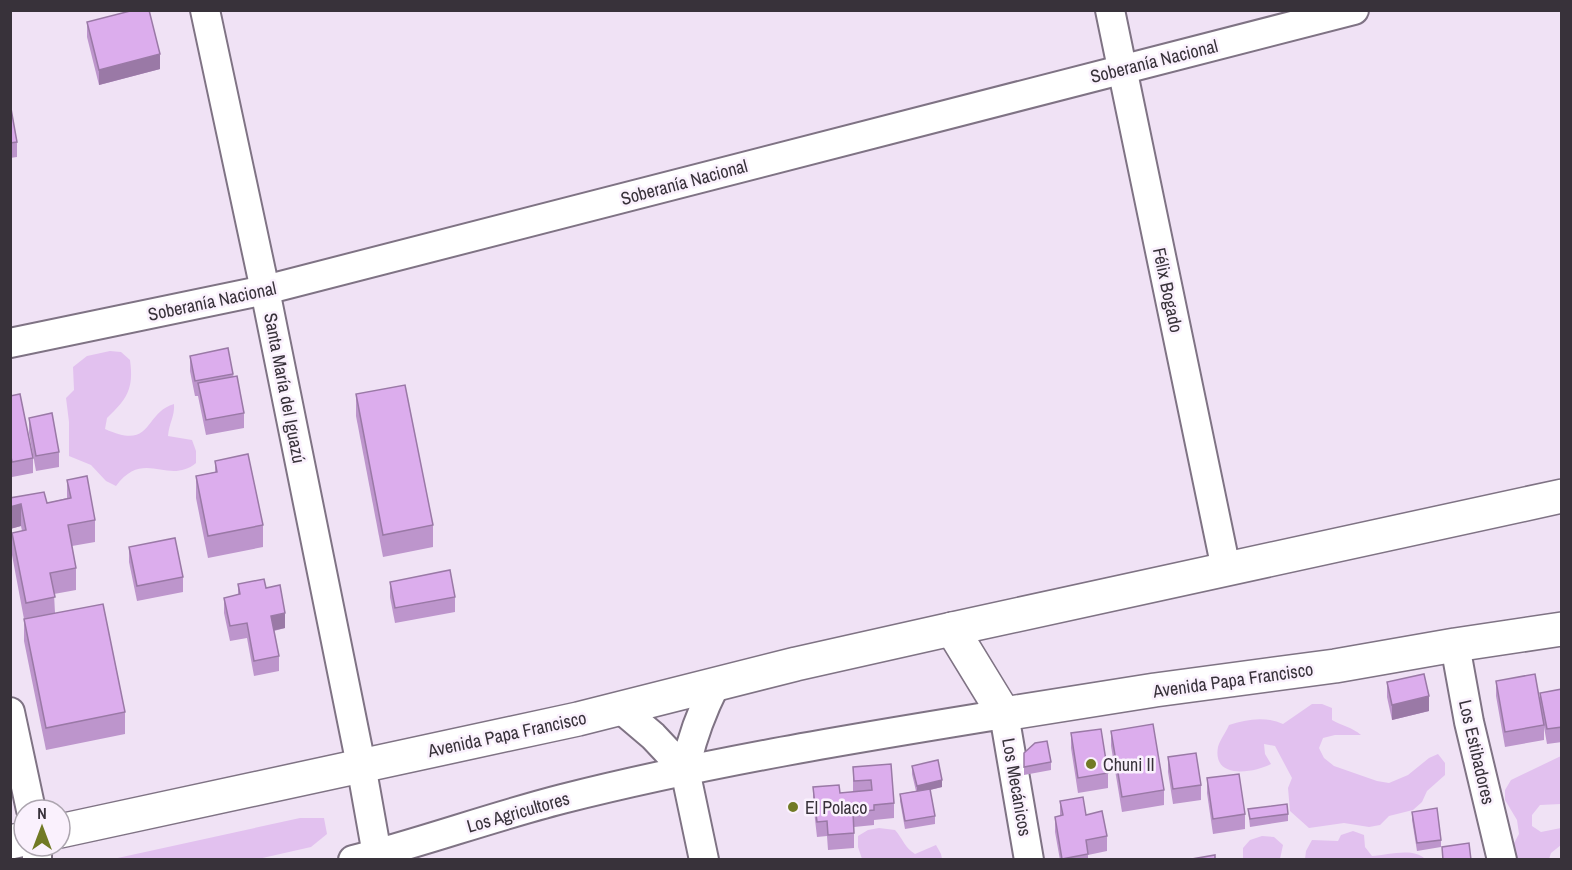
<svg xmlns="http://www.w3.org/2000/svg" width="1572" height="870" font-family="'Archivo Narrow',sans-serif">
<rect width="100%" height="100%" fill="#f0e2f5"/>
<g fill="#e2c1ef">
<path d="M110,351L121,352L130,360C134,389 127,399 107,418L105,429C154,451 143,413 174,404C175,416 169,423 168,436L192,440L196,451V463C168,486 144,448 116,486L106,481L91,465L69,456V422L66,398L74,390L73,367L87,356Z"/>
<path d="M1312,704H1322L1332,708V720C1342,726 1352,727 1361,735H1335L1323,738L1319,748L1324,758L1334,766L1377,781L1389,783L1408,775L1429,758L1438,754L1445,763V775L1427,791L1422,802L1413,810L1389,816L1380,825L1369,827L1344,823L1309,828L1290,811L1288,788L1292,778L1275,746L1264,744L1265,754L1271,764C1254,773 1212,780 1218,747C1220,740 1226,732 1229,725C1246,719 1266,716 1283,724Z"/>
<path d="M1561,756V804L1540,805L1532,815V826L1541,832L1561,828V845L1551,853L1549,859H1513V845L1519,834L1517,820L1505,800V790L1511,780Z"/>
<path d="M300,818H324L327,834L311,847L258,859H113Z"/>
<path d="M879,828L895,830C903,839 905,848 915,854L936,845L941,854L942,859H862L858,847V836L868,830Z"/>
<path d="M1353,831L1364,835L1365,847L1372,856C1387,855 1414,847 1425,859H1305L1306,851L1312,840L1338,841L1341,835Z"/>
<path d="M1262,836L1274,837L1283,845L1280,859H1243V848L1250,840Z"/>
</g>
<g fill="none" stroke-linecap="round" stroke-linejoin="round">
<defs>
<g id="minor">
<path d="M205,10L265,290L361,765L378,860"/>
<path d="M1110,10L1226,569"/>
<path d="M10,343L265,290L1354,10"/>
<path d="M1455,645L1469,722L1502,860"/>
<path d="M620,708L653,736L685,770C691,740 701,713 715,685"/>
<path d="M10,712L31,810"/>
<path d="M685,770L704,860"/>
<path d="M37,846V860"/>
<path d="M353,860C423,842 492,817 562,799C708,762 856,738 1004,714L1029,860"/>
</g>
<g id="major">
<path d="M952,629L1004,714L1155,690L1335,666L1455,645L1562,629"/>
<path d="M60,831L578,719L796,664L952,629L1562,496"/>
<path d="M10,842L24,839"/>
</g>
</defs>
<use href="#minor" stroke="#7f7384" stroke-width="32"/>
<use href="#major" stroke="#7f7384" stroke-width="36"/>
<use href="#minor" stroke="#fff" stroke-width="28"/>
<use href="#major" stroke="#fff" stroke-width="33"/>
</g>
<g fill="#bd95cc">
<path d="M87,22L160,69L99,85L87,37Z"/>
<path d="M10,103L17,142V157L10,158Z"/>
<path d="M190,356L233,374L244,413V428L206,435L198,396H195L190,371Z"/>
<path d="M356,394L433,525V547L383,557L356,416Z"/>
<path d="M10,396L33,458V473L12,477L10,467Z"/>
<path d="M29,418L59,452V467L36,471L29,433Z"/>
<path d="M215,461L263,525V547L208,558L196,498V476L215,472Z"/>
<path d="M67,480L95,520V542L72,546L76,568V590L54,594L55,613L125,712V734L46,750L24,641V619L12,555V533L22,531L21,526L10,529V498L47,503L67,498Z"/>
<path d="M129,547L183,577V592L137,601L129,562Z"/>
<path d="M390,582L455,597V612L395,623L390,597Z"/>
<path d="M238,584L266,588L285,628L274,631L279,656V671L254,676L247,638L230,641L224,613V598L238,595Z"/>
<path d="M1496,681L1540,703V693L1562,689V742L1547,744L1544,727V740L1505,747L1496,696Z"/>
<path d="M1387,682L1429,711L1392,720L1387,697Z"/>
<path d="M1111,731L1164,790V805L1122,812L1111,746Z"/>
<path d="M1071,733L1108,773V788L1078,793L1071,748Z"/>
<path d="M1024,753L1051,762V770L1024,775Z"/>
<path d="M1168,757L1201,785V800L1173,804L1168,772Z"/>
<path d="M891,764L894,803V818L874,820V825L854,827V848L828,850L827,836L817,837L813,802V787L840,793L853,792V767Z"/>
<path d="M912,766L942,787L930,790L935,816V824L905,829L900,801V794L916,791L912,774Z"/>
<path d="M1207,778L1245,814V829L1213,834L1207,793Z"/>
<path d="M1060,801L1086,815L1107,836V851L1088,855V860H1060L1055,832V817L1060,816Z"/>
<path d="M1248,809L1288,814V821L1250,827Z"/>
<path d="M1412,812L1441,840V847L1417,851L1412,820Z"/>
</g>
<g fill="#9a79a6">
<path d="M160,54V69L99,85V70Z"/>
<path d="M21,504V526L10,529V507Z"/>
<path d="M285,613V628L271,631V616Z"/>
<path d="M1429,696V711L1392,720V705Z"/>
<path d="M942,780V787L917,793V786Z"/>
</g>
<g fill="#dcaded" stroke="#9a79a6" stroke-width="1.5">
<path d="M134,10H149L160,54L99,70L87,22Z"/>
<path d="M10,103L17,142L10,143Z"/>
<path d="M228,348L233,374L195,381L190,356Z"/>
<path d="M237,376L244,413L206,420L198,383Z"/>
<path d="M405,385L433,525L383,535L356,394Z"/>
<path d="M20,394L33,458L12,462L10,452V396Z"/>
<path d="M52,413L59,452L36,456L29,418Z"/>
<path d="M248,454L263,525L208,536L196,476L217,472L215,461Z"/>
<path d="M87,476L95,520L68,525L76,568L50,573L55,597L26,603L12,533L26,530L21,504L10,507V498L44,492L47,503L71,498L67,480Z"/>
<path d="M175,538L183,577L137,586L129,547Z"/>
<path d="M450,570L455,597L395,608L390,582Z"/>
<path d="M264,579L266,588L280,585L285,613L271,616L279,656L254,661L247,623L230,626L224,598L240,594L238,584Z"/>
<path d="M103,604L125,712L46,728L24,619Z"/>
<path d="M1424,674L1429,696L1392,705L1387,682Z"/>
<path d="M1535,674L1544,725L1505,732L1496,681Z"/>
<path d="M1562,689V727L1547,729L1540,693Z"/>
<path d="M1153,724L1164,790L1122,797L1111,731Z"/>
<path d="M1101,729L1108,773L1078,778L1071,733Z"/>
<path d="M1047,741L1051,762L1024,767V753L1035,743Z"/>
<path d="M1196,753L1201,785L1173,789L1168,757Z"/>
<path d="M938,760L942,780L917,786L912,766Z"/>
<path d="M891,764L894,803L874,805V810L853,812L854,833L828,835L827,821L817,822L813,787L839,785L840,793L872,790L871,780L854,781L853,767Z"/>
<path d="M1239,774L1245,814L1213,819L1207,778Z"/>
<path d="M930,789L935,816L905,821L900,794Z"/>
<path d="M1083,797L1086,815L1102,811L1107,836L1086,840L1088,854L1062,859L1055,817L1063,815L1060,801Z"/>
<path d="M1287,804L1288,814L1250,819L1248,809Z"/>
<path d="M1437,808L1441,840L1417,843L1412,812Z"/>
<path d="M1469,843L1471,860H1443L1442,847Z"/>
<path d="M1215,855V860H1186Z"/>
</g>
<g fill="#717a25" stroke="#faf1fd" stroke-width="2">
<circle cx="1091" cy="764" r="6"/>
<circle cx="793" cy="807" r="6"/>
</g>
<g text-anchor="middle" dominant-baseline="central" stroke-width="5" stroke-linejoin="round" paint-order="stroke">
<g font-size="18" fill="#38323a" stroke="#faf1fd">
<text transform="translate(1154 61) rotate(-14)">Soberanía Nacional</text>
<text transform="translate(684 182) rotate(-15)">Soberanía Nacional</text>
<text transform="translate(1168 290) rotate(78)">Félix Bogado</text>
<text transform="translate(212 301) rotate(-12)">Soberanía Nacional</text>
<text transform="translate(285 388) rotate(79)">Santa María del Iguazú</text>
<text transform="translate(1233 680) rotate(-8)">Avenida Papa Francisco</text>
<text transform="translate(507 734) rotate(-12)">Avenida Papa Francisco</text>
<text transform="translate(1477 752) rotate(77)">Los Estibadores</text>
<text transform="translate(1017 787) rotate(80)">Los Mecánicos</text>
<text transform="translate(518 812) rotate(-16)">Los Agricultores</text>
</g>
<g font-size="18" fill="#38323a" stroke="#faf1fd" text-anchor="start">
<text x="1103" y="764">Chuni II</text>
<text x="805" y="807">El Polaco</text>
</g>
</g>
<rect width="1572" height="870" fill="none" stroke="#38323a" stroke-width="24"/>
<g transform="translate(42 828)"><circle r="28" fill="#faf1fd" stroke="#aca5af" stroke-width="1.5"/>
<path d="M0-4.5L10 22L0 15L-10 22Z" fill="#717a25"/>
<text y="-9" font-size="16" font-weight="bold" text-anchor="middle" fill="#38323a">N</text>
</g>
</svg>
